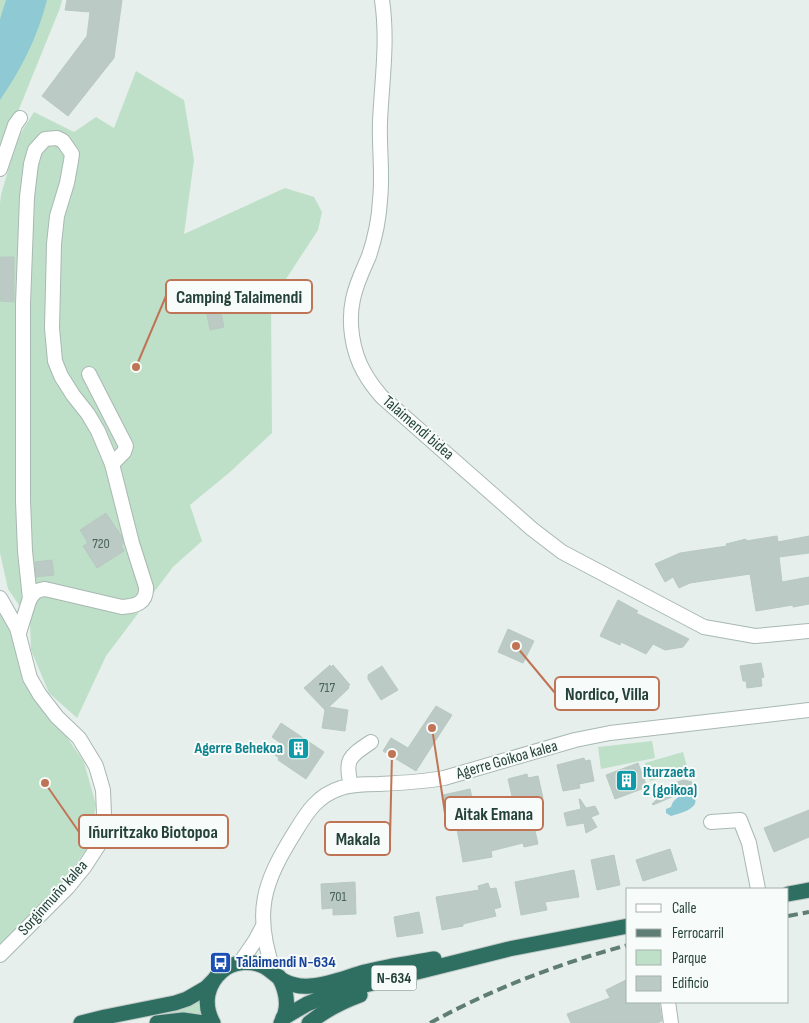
<svg xmlns="http://www.w3.org/2000/svg" width="809" height="1023" font-family="'Sofia Sans Condensed',sans-serif">
<rect width="100%" height="100%" fill="#e6efeb"/>
<g fill="#bfe0c8">
<path d="M0,0H62L60,8L4,146L0,159Z"/>
<path d="M136,71L184,100L194,160L184,234L285,188L314,197L322,212L318,230L271,302L272,433L230,472L190,505L202,541L173,567L106,656L77,718L49,693L31,650L30,621L8,589L0,553V203L1,195L17,139L34,112L74,132L96,117L114,128Z"/>
<path d="M0,609L10,628L23,673L36,702L64,733L84,762L96,805L89,846L62,883L0,948Z"/>
<path d="M652,741L655,758L601,769L598,747Z"/>
<path d="M683,752L688,770L650,781L645,763Z"/>
<path d="M199,997L202,1018L181,1015H158L113,1023Z"/>
</g>
<g fill="#8ec9d4">
<path d="M6,0H47C37,38 22,68 0,100V19Z"/>
<path d="M686,794C694,794 700,802 691,808C686,812 677,814 671,816L666,813V809L671,807C673,799 678,797 686,794Z"/>
</g>
<g fill="#bbcac4" stroke="#b8c9c2">
<path d="M67,0H122L114,58L68,116L42,96L87,36L90,12L65,10Z"/>
<path d="M0,257H14V302L0,301Z"/>
<path d="M219,302L224,327L210,330L205,305Z"/>
<path d="M106,513L122,537L123,544L121,545L124,551L97,568L83,546L88,543L80,530Z"/>
<path d="M777,536L778,542L809,536V553L779,557L782,582L809,577V604L793,607V605L756,611L750,574L690,583L679,588L673,577L665,582L655,564L680,553L727,546L726,544L746,539V541Z"/>
<path d="M52,560L54,575L36,577L35,562Z"/>
<path d="M618,600L638,611L636,613L689,639L683,647L665,650L653,644L646,654L621,642L620,645L600,636Z"/>
<path d="M508,629L534,641L523,663L498,652Z"/>
<path d="M761,663L764,677L761,678L762,686L747,688L746,681H743L740,666Z"/>
<path d="M330,665L331,667L333,665L350,685L348,686L349,688L329,707L348,710L345,731L322,728L325,710L304,688Z"/>
<path d="M382,666L398,690L381,700L368,679V675Z"/>
<path d="M436,706L452,715L416,771L383,751L391,738L408,748Z"/>
<path d="M281,723L324,752L306,779L278,760L279,758L275,755L282,744L272,737Z"/>
<path d="M584,758L585,761L590,760L594,781L579,784L580,788L563,791L557,765Z"/>
<path d="M638,763L647,787L615,799L606,775Z"/>
<path d="M527,774L528,778L538,776L543,798L514,805L508,779Z"/>
<path d="M684,780L692,782L690,788L688,790L653,805L652,804L671,786L677,782Z"/>
<path d="M470,789L480,831L503,826L502,825L521,821L522,825L533,822L538,844L524,847L523,843L491,851L492,857L463,862L455,818L448,819L443,795Z"/>
<path d="M579,799H580L586,808L595,806L599,814L591,817L597,827L586,833L584,823L567,826L564,813L581,809Z"/>
<path d="M809,810V837L774,852L764,828Z"/>
<path d="M670,849L677,870L643,881L636,860Z"/>
<path d="M614,855L620,885L597,890L591,860Z"/>
<path d="M574,870L579,897L545,902L547,910L521,915L515,882Z"/>
<path d="M355,882L356,914L333,915V908L322,909L321,884Z"/>
<path d="M488,883L490,889L496,888L501,907L494,909L496,916L463,924V926L442,930L436,897L479,890L478,886Z"/>
<path d="M419,912L423,933L397,937L394,917Z"/>
<path d="M628,979V1002H659L662,1021L657,1023H571L567,1014L610,998L606,990Z"/>
</g>
<g fill="none" stroke-linecap="round" stroke-linejoin="round">
<defs>
<g id="minor">
<path d="M382,0C388,41 382,80 380,121C379,148 383,174 380,200C379,219 375,238 369,256C363,270 356,284 353,299C348,322 352,351 364,372C369,381 375,389 382,397L532,529L562,552L704,627L755,636L809,631"/>
<path d="M0,169L15,125L20,118"/>
<path d="M89,374L126,446L124,452L112,464"/>
<path d="M0,598L17,628L30,678L40,695L57,717L79,738L96,766L103,790L104,814L98,846L85,866L68,887L0,955"/>
<path d="M19,633L29,601C33,593 36,590 45,589L122,607C136,606 147,603 146,587L132,543L112,464L98,431L88,414L73,395L61,376L55,361L52,328L54,244L57,216L67,183L71,161L72,154L63,141L57,138L45,139L35,150L31,164L27,197L23,304V501L25,551L30,599"/>
<path d="M351,785C344,759 350,756 371,742"/>
<path d="M711,822L740,820L749,843L758,889"/>
<path d="M240,963L255,941L263,926"/>
<path d="M274,972C253,913 263,883 295,832C307,812 318,795 341,788C353,784 366,784 379,784C401,783 422,782 444,778L575,740L610,733L809,710"/>
<path d="M668,1002L671,1023"/>
</g>
<g id="highway">
<path d="M788,894L809,890"/>
<path d="M279,977C287,992 290,1008 281,1023"/>
<path d="M283,1018L307,1004L317,1000L361,986L509,949L628,926"/>
<path d="M81,1023L105,1017L175,1003L187,999L206,988L213,981"/>
<path d="M157,1023L183,1020L204,1023"/>
<path d="M213,1023C208,1014 206,1004 208,994C210,985 215,977 222,971C234,961 252,960 265,967C272,971 277,977 284,981C292,985 301,987 310,986C329,985 347,977 365,972C388,966 411,963 434,959"/>
<path d="M309,1023C324,1011 341,1002 360,995"/>
</g>
</defs>
<use href="#minor" stroke="#a8b8b2" stroke-width="16"/>
<use href="#highway" stroke="#c2cac8" stroke-width="17"/>
<use href="#minor" stroke="#fff" stroke-width="14"/>
<use href="#highway" stroke="#2f6f62" stroke-width="15"/>
<g stroke="#5f7d75" stroke-width="4" stroke-dasharray="10 5" stroke-linecap="butt">
<path d="M788,916L809,912"/>
<path d="M430,1023C492,989 560,963 628,945"/>
</g>
</g>
<defs>
<symbol id="building-square" viewBox="-11 -11 22 22"><rect x="-9" y="-9" width="18" height="18" rx="4" fill="#0f9aa8" stroke="#f7fbf9"/><path d="M-4-6H4V6H1V3H-1V6H-4ZM-2.5-4.3h1.7v1.8h-1.7ZM.8-4.3h1.7v1.8H.8ZM-2.5-1h1.7V.8h-1.7ZM.8-1h1.7V.8H.8Z" fill="#fff"/></symbol>
<symbol id="bus-square" viewBox="-11 -11 22 22"><rect x="-9" y="-9" width="18" height="18" rx="4" fill="#1a4fb4" stroke="#f7fbf9"/><path d="M-5-6H5V4H4V6H2V4H-2V6H-4V4H-5ZM-3.5-4V0h7V-4ZM-3.5 1.2v1.5H-2V1.2ZM2 1.2v1.5H3.5V1.2Z" fill="#fff"/></symbol>
</defs>
<g fill-rule="evenodd">
<use href="#building-square" x="286" y="736" width="25" height="25"/>
<use href="#building-square" x="614" y="768" width="25" height="25"/>
<use href="#bus-square" x="208" y="950" width="25" height="25"/>
</g>
<g text-anchor="middle" dominant-baseline="central" stroke-width="4" stroke-linejoin="round" paint-order="stroke">
<g font-size="14" fill="#4a645c">
<text x="101" y="543">720</text>
<text x="327" y="687">717</text>
<text x="338" y="896">701</text>
</g>
<rect fill="#f7fbf9" stroke="#637a73" stroke-width="1" x="371.5" y="965.5" width="45" height="25" rx="4"/>
<g font-size="15" font-weight="bold" fill="#24423a">
<text x="394" y="978">N-634</text>
</g>
<g font-size="16" fill="#24423a" stroke="#f7fbf9">
<text transform="translate(418 428) rotate(41)">Talaimendi bidea</text>
<text transform="translate(507 760) rotate(-16)">Agerre Goikoa kalea</text>
<text transform="translate(53 898) rotate(-48)">Sorginmuño kalea</text>
</g>
<g font-size="16" font-weight="bold" fill="#0d838f" stroke="#f7fbf9" text-anchor="end">
<text x="283" y="748">Agerre Behekoa</text>
<text x="643" y="772" text-anchor="start">Iturzaeta<tspan x="643" dy="18">2 (goikoa)</tspan></text>
</g>
<g font-size="16" font-weight="bold" fill="#164399" stroke="#f7fbf9" text-anchor="start">
<text x="236" y="962">Talaimendi N-634</text>
</g>
</g>
<path fill="none" stroke="#c07456" stroke-width="2" d="M136 367L166 296M516 646L555 693M432 728L445 813M45 783L79 832M392 754L390 839"/>
<g fill="#c07456" stroke="#f7fbf9" stroke-width="2">
<circle cx="136" cy="367" r="5"/>
<circle cx="516" cy="646" r="5"/>
<circle cx="432" cy="728" r="5"/>
<circle cx="45" cy="783" r="5"/>
<circle cx="392" cy="754" r="5"/>
</g>
<g fill="#f7fbf9" stroke="#c07456" stroke-width="2">
<rect x="166" y="280" width="146" height="33" rx="5"/>
<rect x="555" y="677" width="104" height="33" rx="5"/>
<rect x="445" y="797" width="98" height="33" rx="5"/>
<rect x="79" y="815" width="149" height="33" rx="5"/>
<rect x="325" y="822" width="65" height="33" rx="5"/>
</g>
<g font-size="18" text-anchor="middle" font-weight="bold" fill="#24423a">
<text x="239" y="303">Camping Talaimendi</text>
<text x="607" y="700">Nordico, Villa</text>
<text x="494" y="820">Aitak Emana</text>
<text x="153" y="838">Iñurritzako Biotopoa</text>
<text x="358" y="845">Makala</text>
</g>
<rect x="626" y="888" width="162" height="115" fill="#f7fbf9" stroke="#a3b1ad"/>
<rect x="636" y="904" width="25" height="8" fill="#ffffff" stroke="#a3b1ad"/>
<text x="672" y="913" font-size="15" fill="#24423a">Calle</text>
<rect x="636" y="929" width="25" height="8" fill="#5f7d75" stroke="#a3b1ad"/>
<text x="672" y="938" font-size="15" fill="#24423a">Ferrocarril</text>
<rect x="636" y="950" width="25" height="15" fill="#bfe0c8" stroke="#a3b1ad"/>
<text x="672" y="963" font-size="15" fill="#24423a">Parque</text>
<rect x="636" y="976" width="25" height="15" fill="#bbcac4" stroke="#a3b1ad"/>
<text x="672" y="988" font-size="15" fill="#24423a">Edificio</text>
</svg>
